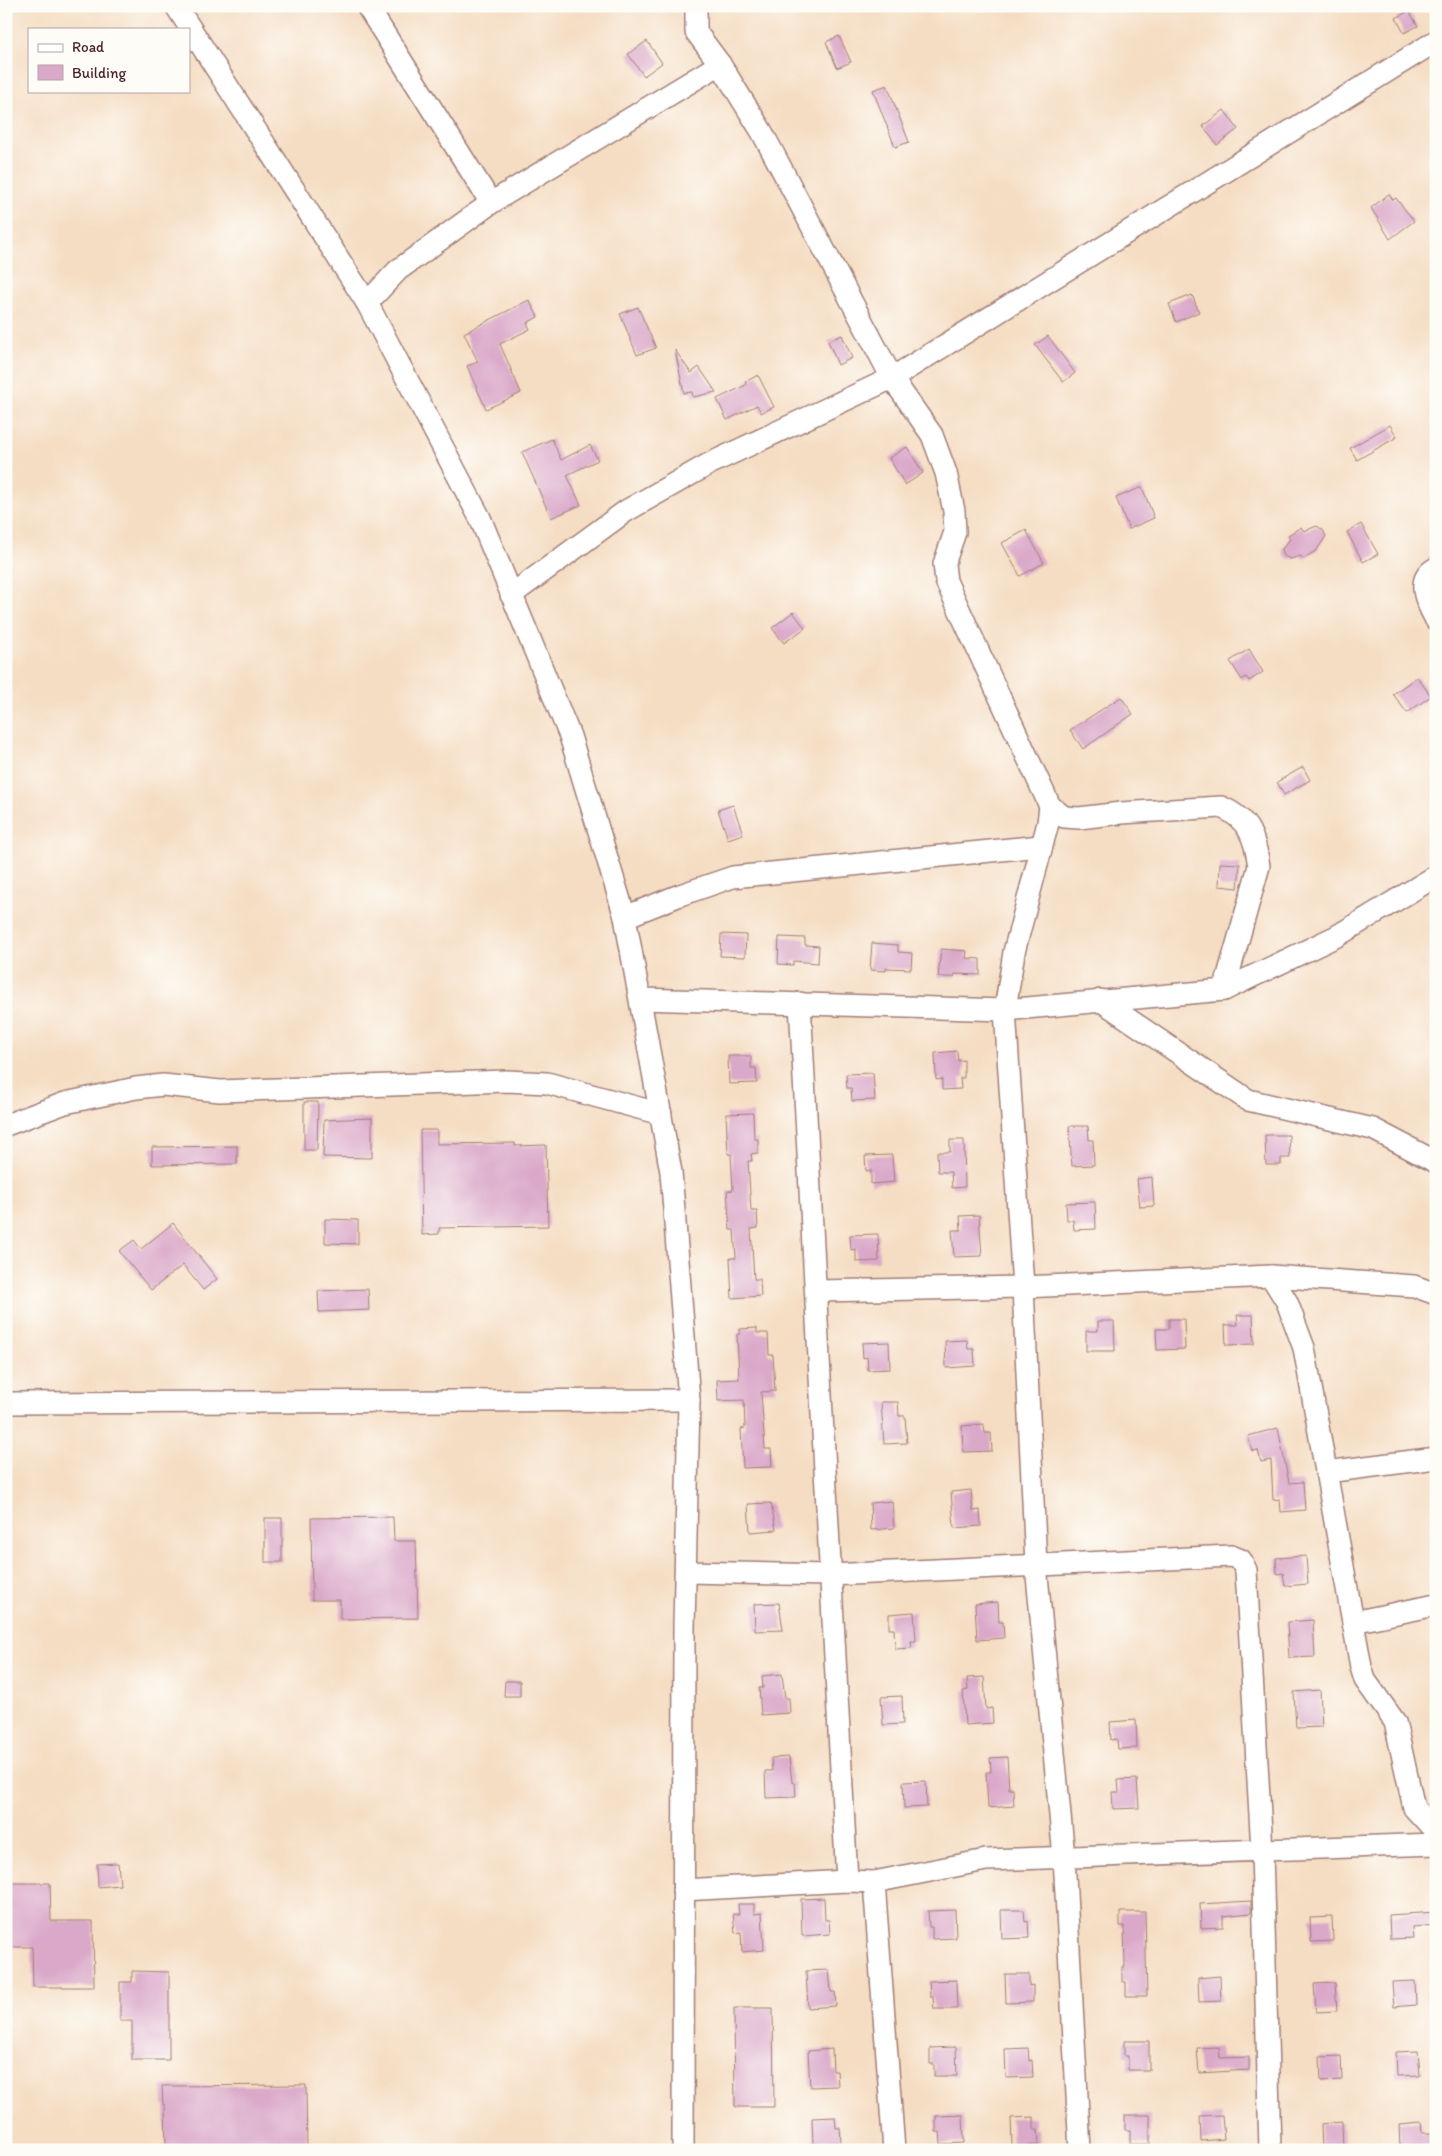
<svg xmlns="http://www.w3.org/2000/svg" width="1442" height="2156" font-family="Itim,sans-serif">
<rect width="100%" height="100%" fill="#fdfcf7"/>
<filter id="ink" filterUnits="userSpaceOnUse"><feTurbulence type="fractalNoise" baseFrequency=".02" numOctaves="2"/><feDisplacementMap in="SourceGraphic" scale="10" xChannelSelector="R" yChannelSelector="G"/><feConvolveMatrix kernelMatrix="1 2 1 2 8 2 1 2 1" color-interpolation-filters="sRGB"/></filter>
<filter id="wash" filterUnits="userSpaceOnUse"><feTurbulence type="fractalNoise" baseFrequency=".0096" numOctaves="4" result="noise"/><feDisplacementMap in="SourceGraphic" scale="20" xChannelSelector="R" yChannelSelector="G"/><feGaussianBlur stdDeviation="1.12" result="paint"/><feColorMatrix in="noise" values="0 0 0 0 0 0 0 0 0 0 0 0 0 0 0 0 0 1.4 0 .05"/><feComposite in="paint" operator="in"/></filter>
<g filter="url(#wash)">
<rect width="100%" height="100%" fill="#f5ddc3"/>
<g id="blocks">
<g fill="#daa8c9">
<path d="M1409,11L1418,26L1404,33L1396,18Z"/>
<path d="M839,36L851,62L837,68L826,42Z"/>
<path d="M647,41L662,63L644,76L628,54Z"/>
<path d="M887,85L909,142L895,147L873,90Z"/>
<path d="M1224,110L1238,129L1217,145L1203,126Z"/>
<path d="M1389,194L1393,200L1396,198L1414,221L1390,239L1371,208Z"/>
<path d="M1192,295L1199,312L1176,322L1169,304Z"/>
<path d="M529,300L538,317L527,323L530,329L500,344L521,393L486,409L467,366L478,362L464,333Z"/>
<path d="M638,307L656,348L637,355L620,314Z"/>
<path d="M842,335L852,358L838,365L828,341Z"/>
<path d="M1048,336L1075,373L1063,382L1035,345Z"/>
<path d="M675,350L691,373L699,367L716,392L693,397L692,392L684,393Z"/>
<path d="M758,375L774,407L761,413L757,405L727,420L717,399L746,385L745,382Z"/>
<path d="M1390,425L1397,437L1357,460L1350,448Z"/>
<path d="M552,439L561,460L590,445L598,460L567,475L581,505L551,518L522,452Z"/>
<path d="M907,447L923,473L905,485L889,458Z"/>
<path d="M1142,487L1154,518L1129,529L1116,498Z"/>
<path d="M1361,524L1378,554L1363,562L1347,532Z"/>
<path d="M1301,527L1304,531L1317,526L1323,530L1326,536L1317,550L1303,559L1301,556L1290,559L1284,556L1282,549L1290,539L1288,535Z"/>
<path d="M1026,530L1044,563L1020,576L1002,543Z"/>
<path d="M793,612L805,628L784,643L772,628Z"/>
<path d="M1249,649L1263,672L1249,681L1246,677L1242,680L1230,661Z"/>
<path d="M1417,677L1431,696L1407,713L1393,694Z"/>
<path d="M1121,697L1133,714L1083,749L1070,730Z"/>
<path d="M1303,767L1310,780L1284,795L1277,782Z"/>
<path d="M733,805L743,834L728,839L718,810Z"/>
<path d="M1220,863L1240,864L1238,888L1219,886Z"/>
<path d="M721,934L746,935L745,957L720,956Z"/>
<path d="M779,937L805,938V945L819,946L818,963L793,961V965L778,964Z"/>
<path d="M872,943L898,945V952L912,953L911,969L886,968V971L870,970Z"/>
<path d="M941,949L967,951L966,958L980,959V975L955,974L954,977H938Z"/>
<path d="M957,1051L958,1061L964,1060V1078H960L961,1089L942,1090V1079L936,1080L935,1053Z"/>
<path d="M728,1056H751V1068H756L757,1083L729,1084Z"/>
<path d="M873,1073L875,1100L852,1101L851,1088H847L846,1074Z"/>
<path d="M304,1102H318L317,1150H304Z"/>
<path d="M753,1113L754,1139H758V1153L751,1154L752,1161H748L751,1211H757L758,1228L751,1229L754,1279H760L761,1296L732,1298L730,1258H736L734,1230H730L727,1191L733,1190L731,1154H728L726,1114Z"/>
<path d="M372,1118V1158L323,1157L324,1120Z"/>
<path d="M1069,1126H1088L1089,1140H1093L1094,1165L1072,1166Z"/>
<path d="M420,1130H437V1144L515,1143V1146L546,1145L548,1226L439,1228V1234L422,1235Z"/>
<path d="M1265,1135H1289L1290,1158H1281V1165H1266Z"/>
<path d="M950,1140H964L965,1187L952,1188L951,1172H938L937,1152H950Z"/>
<path d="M237,1146V1164L152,1165V1147Z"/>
<path d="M892,1155L894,1182L871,1184V1170L866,1171L865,1156Z"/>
<path d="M1152,1177L1154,1206L1140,1207L1137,1179Z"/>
<path d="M1095,1202L1096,1229L1074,1230L1073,1220H1067L1066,1203Z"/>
<path d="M979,1215L982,1256L954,1257L952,1230H961L960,1216Z"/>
<path d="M325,1219L358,1220V1244L325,1243Z"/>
<path d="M173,1223L217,1279L203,1290L183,1265L151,1290L119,1251L134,1240L141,1249Z"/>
<path d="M878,1234L879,1261L856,1262V1249L851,1250L850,1235Z"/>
<path d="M368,1289L369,1310L319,1312L318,1291Z"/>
<path d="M1237,1315H1253L1254,1344L1226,1345L1225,1325H1238Z"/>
<path d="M1169,1319H1184L1185,1349L1157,1350L1156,1329H1169Z"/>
<path d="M1098,1321H1114L1115,1351H1086V1331H1098Z"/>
<path d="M757,1328V1333H768L769,1355H773L775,1391L761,1392L765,1449H771L772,1467L743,1468L741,1429L745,1428L744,1400L718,1401L717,1380L739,1379L737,1334H740V1329Z"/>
<path d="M967,1340L968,1349H974L975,1366L946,1368L945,1341Z"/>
<path d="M889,1342L890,1369L868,1370L867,1357L863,1358L862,1343Z"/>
<path d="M881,1402H898L899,1416H905L907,1443L884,1444Z"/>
<path d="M984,1424L985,1433H991L992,1451L963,1452L962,1426Z"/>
<path d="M1278,1428L1289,1483L1303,1482L1305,1510L1281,1512L1280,1499L1273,1500L1271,1460L1261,1462L1258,1450L1252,1451L1248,1436Z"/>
<path d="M971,1490L973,1511L980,1510L981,1526L954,1528L951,1492Z"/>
<path d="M892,1501L894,1528L871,1530L870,1503Z"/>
<path d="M771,1503L776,1530L750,1532L748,1504Z"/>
<path d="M393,1517L394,1541H416L418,1618L340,1619V1600H312L311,1518Z"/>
<rect x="265" y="1518" width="17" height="44"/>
<path d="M1306,1556L1308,1584L1285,1586L1283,1573L1277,1574L1276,1558Z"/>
<path d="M998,1602L999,1622H1003L1004,1638L977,1640L975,1604Z"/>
<path d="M779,1603L783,1630L755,1631L754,1604Z"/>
<path d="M914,1612L916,1641H911L912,1648L895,1649L894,1629H889V1614Z"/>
<path d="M1313,1620L1315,1657L1289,1658L1287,1622Z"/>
<path d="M782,1674L785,1698H789L790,1713L761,1715L759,1688H763L762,1676Z"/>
<path d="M984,1677L986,1709L992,1708L993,1723L965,1725L963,1691L968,1690L967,1678Z"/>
<path d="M505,1681H520V1696H504Z"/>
<path d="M1320,1690L1322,1727L1296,1728L1294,1692Z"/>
<path d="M902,1696L903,1724L883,1725L881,1697Z"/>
<path d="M1136,1720L1137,1748L1118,1749L1117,1739L1111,1740L1110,1722Z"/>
<path d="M789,1757L792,1782L795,1783L796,1797L766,1798L765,1771H772L771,1758Z"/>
<path d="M1007,1757L1009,1789H1013L1014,1806L988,1808L986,1772H991L990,1758Z"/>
<path d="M1137,1779L1139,1808L1113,1809L1112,1792H1119L1118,1780Z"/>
<path d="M926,1781L927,1807L904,1808L903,1782Z"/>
<path d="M118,1863L120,1885L98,1887L97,1864Z"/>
<path d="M6,1883H50L51,1921H93L94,1987H33L32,1947H6Z"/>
<path d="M824,1898L825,1920H829L830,1934L802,1936L801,1899Z"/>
<path d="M1251,1901V1913L1223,1916V1927L1201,1928L1200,1904Z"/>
<path d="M738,1904H754V1914L762,1913L764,1950L742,1952L741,1932L735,1933L733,1914H739Z"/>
<path d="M955,1910L956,1938L932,1939V1927H929L928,1911Z"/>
<path d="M1001,1910H1024L1025,1922L1028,1921L1029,1938L1002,1939Z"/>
<path d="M1120,1912H1145L1147,1996H1126V1982H1122V1967H1125L1124,1926H1120Z"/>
<path d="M1436,1912V1925L1412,1927L1413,1938L1390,1939L1389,1915Z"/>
<path d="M1332,1917L1333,1941L1311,1942L1310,1918Z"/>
<path d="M829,1970L831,1992H835L836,2006L808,2008L806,1971Z"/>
<path d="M132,1971L169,1972V2060H132V2021H120V1982H132Z"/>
<path d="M1005,1974H1029V1986L1033,1985V2002L1006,2003Z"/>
<path d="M1220,1976L1221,2001L1199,2002L1198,1978Z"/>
<path d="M956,1980L957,2009H934L933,1997H930L929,1981Z"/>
<path d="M1415,1981L1416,2005L1394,2007L1392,1982Z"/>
<path d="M1335,1983L1337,2011L1316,2012L1314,1984Z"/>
<path d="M734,2008H773L774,2107H735Z"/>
<path d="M1124,2041H1149V2070H1128V2056H1124Z"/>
<path d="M956,2047L957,2076H934V2064H930V2048Z"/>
<path d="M1219,2047L1220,2058L1249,2057V2070L1199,2073L1197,2048Z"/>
<path d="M1028,2048L1029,2061L1032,2060L1033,2077L1006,2078L1005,2049Z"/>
<path d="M832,2049L833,2071H837L838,2086L810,2087L808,2051Z"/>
<path d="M1418,2051L1420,2075L1397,2076L1396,2052Z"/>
<path d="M1341,2056L1342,2080L1321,2081L1320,2057Z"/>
<path d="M306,2085L307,2150H166L165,2105H163L162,2086Z"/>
<path d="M963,2115L964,2143L941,2144L940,2132H936V2116Z"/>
<path d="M1125,2115H1150V2144H1130V2130H1125Z"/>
<path d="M1222,2115L1224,2139L1201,2141L1200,2116Z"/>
<path d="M835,2117L836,2128H840L841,2143L813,2144L812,2118Z"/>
<path d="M1034,2117V2129H1038L1039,2145L1012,2146L1011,2118Z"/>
<path d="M1342,2122L1343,2150H1322L1321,2124Z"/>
<path d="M1421,2122L1422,2133H1436V2146L1400,2148L1399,2124Z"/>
</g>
</g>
</g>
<g filter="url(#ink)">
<use href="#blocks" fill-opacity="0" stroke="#a07e77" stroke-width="1"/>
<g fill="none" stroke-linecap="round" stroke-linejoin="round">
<defs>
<g id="street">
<path d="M176,6L367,303L480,518L570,736L625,917L671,1172L689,1400L684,1627L683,2150"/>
<path d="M367,6L491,203"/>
<path d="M696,6V32L720,64L762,132L892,378L932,435L946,473L954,511L955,532L944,564L946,581L1050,806L1048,823L1014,952L1005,1010L1224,990L1337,936L1436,876"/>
<path d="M367,303L398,270L491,203L720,64"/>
<path d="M1436,568C1414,580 1427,603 1436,620"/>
<path d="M511,595L626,511L709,464L892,378L1436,41"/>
<path d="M1050,806L1064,817L1079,818L1121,813L1221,807C1249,819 1255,838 1259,866L1224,990"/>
<path d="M625,917L680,895L733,877L1040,846"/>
<path d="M641,999L1005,1010L1023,1287L1036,1565L1064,1857L1080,2150"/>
<path d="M1100,1000L1248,1100L1373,1129L1436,1162"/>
<path d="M800,1003L847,1881"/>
<path d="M6,1125L65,1103L136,1088L163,1085L220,1091L506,1081L547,1083L661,1114"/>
<path d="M1271,1276L1287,1302L1304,1348L1361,1667L1365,1680L1395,1722L1414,1808L1436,1832"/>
<path d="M817,1291L1023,1287L1271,1276L1414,1286L1436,1294"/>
<path d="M6,1403L689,1400"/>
<path d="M1326,1472L1436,1458"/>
<path d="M686,1572L830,1575L1231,1556L1241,1560L1246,1570L1262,1850L1270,2150"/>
<path d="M1353,1622L1436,1605"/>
<path d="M874,1882L894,2150"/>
<path d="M683,1890L847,1881L874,1882L986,1860L1436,1844"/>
</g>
</defs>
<use href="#street" stroke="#a07e77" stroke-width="24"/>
<use href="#street" stroke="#fff" stroke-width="21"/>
</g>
</g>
<rect width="1442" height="2156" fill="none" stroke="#fdfcf7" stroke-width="25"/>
<rect x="28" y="28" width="162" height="65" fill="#fdfcf7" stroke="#b5a4a5"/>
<rect x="38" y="44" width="25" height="8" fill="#ffffff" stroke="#b5a4a5"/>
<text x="72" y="52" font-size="15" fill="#4a1f2b">Road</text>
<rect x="38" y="65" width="25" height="15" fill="#daa8c9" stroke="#b5a4a5"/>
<text x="72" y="78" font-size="15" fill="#4a1f2b">Building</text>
</svg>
